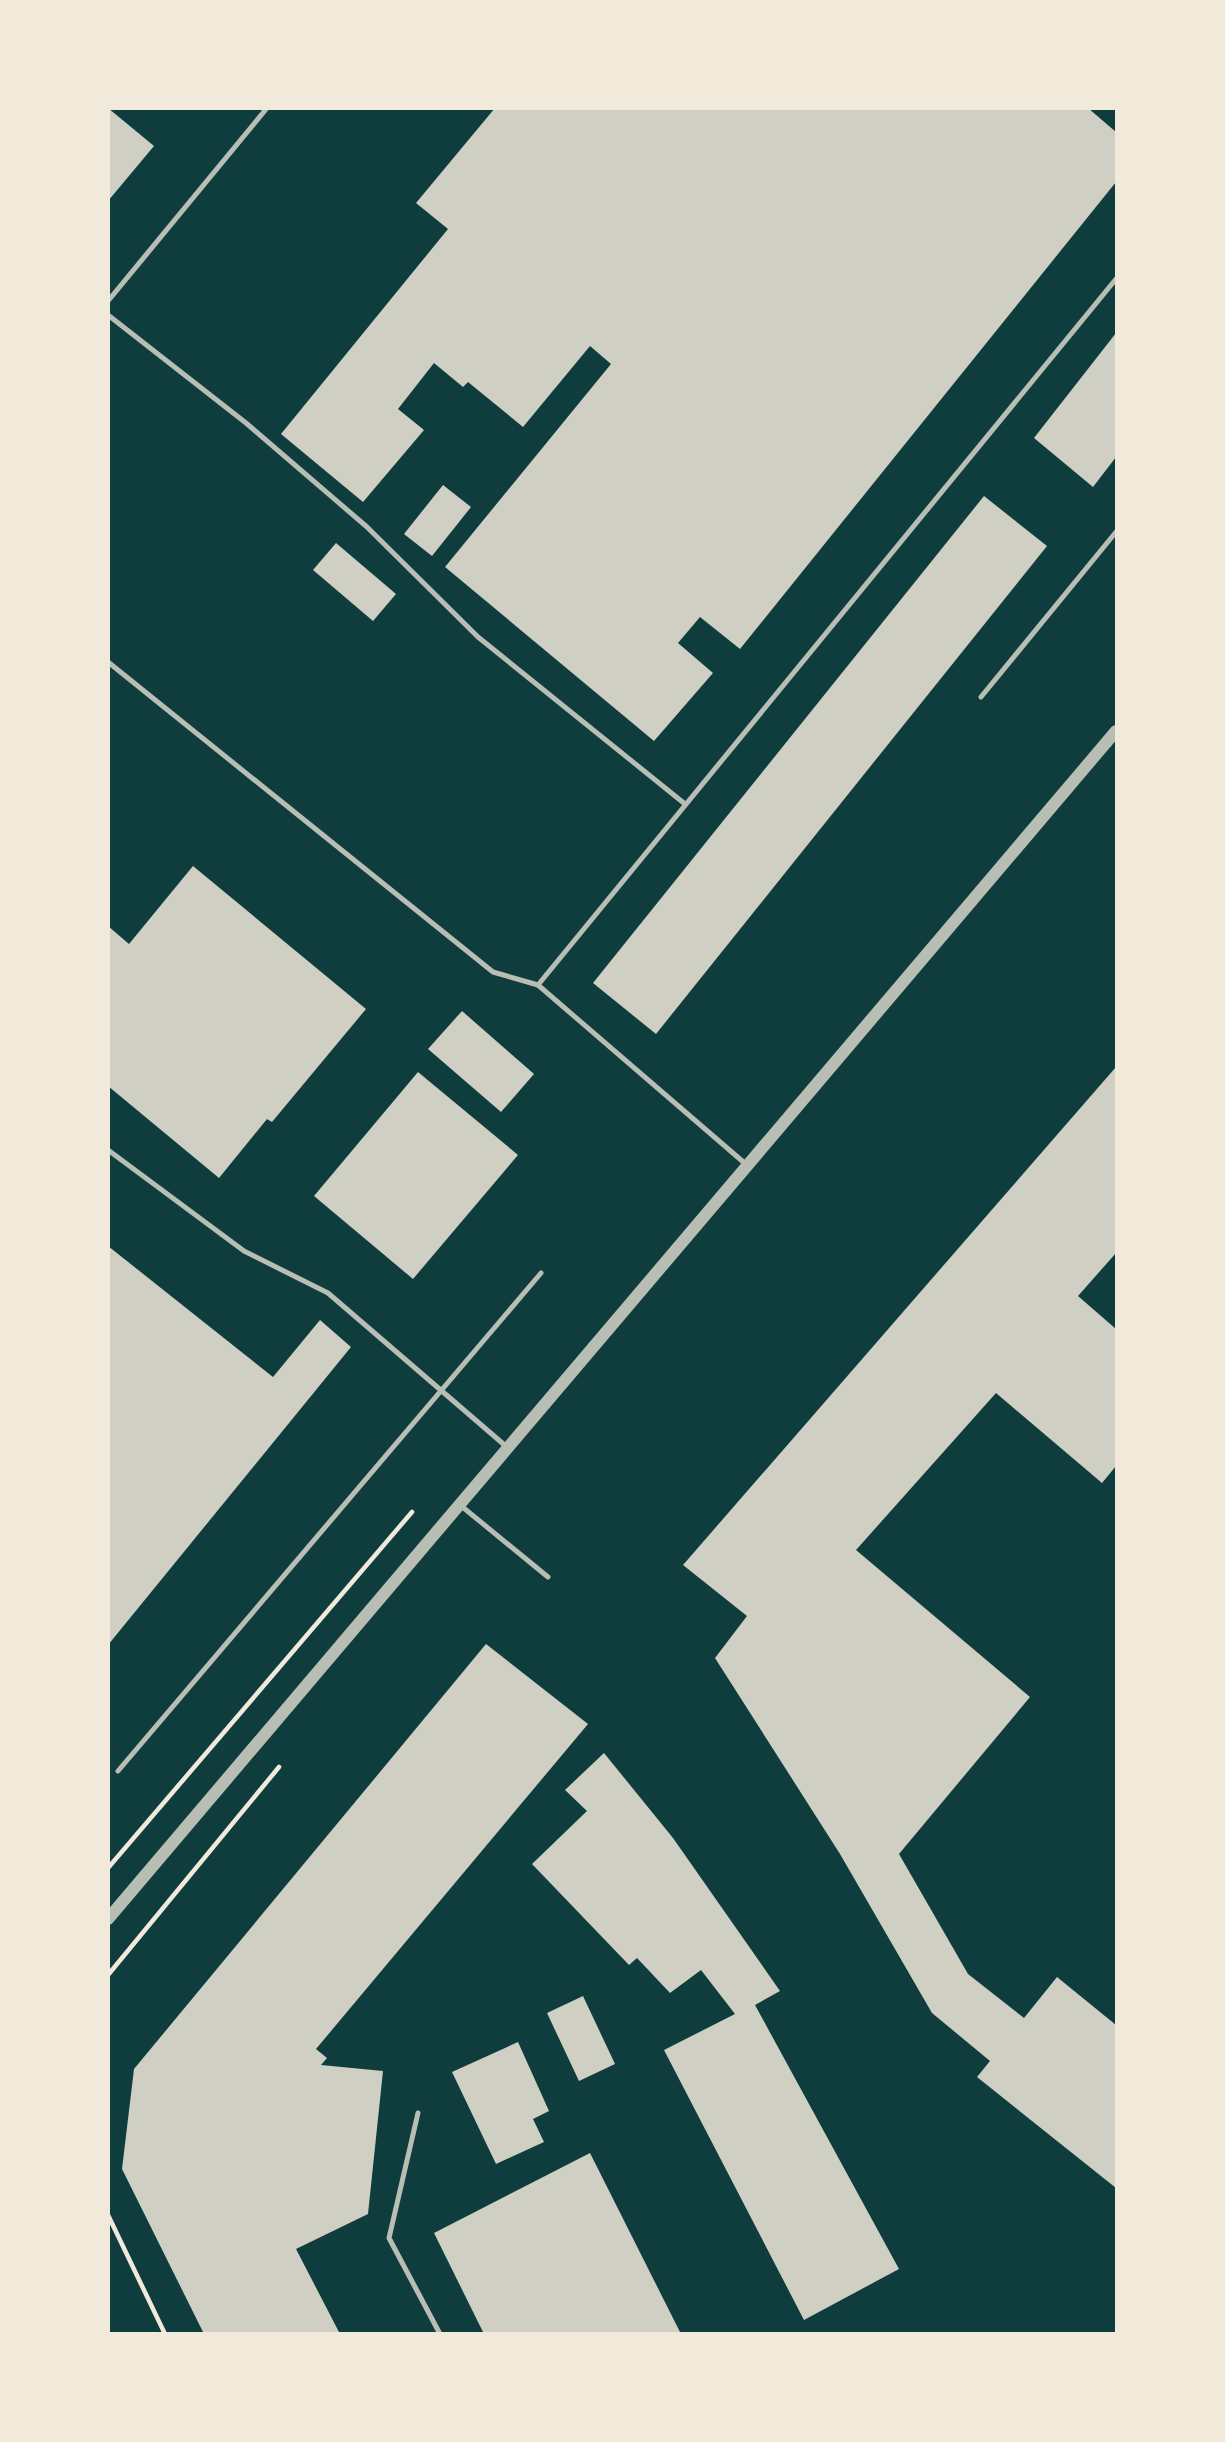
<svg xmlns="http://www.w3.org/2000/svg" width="1225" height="2442" font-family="Literata,serif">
<rect width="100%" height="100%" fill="#0f3d3e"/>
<g fill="#cfcfc3">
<path d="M108,108L154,146L108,201Z"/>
<path d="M495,108H1088L1116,132V182L740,649L700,617L678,643L713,673L654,741L445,567L611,364L590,346L523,427L468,382L463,387L434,363L398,409L424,430L363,502L281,434L448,229L416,203Z"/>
<path d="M1116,333V457L1093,487L1034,438Z"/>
<path d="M443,485L471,507L432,556L404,534Z"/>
<path d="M984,496L1047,546L656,1034L593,983Z"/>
<path d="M336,543L396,594L373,621L313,570Z"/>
<path d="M193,866L366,1009L272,1122L267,1119L219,1178L108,1086V926L129,944Z"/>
<path d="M462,1011L534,1074L501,1112L428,1049Z"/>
<path d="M1116,1067V1253L1078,1296L1116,1329V1466L1102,1483L996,1393L856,1550L1030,1697L899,1854L968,1974L1024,2018L1057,1977L1116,2025V2188L977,2077L990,2061L932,2013L840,1854L715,1658L747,1616L683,1565Z"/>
<path d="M418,1072L518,1155L413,1279L314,1196Z"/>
<path d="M108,1246L273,1377L320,1320L351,1347L108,1645Z"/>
<path d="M486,1644L588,1724L316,2049L327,2058L321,2065L383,2071L368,2214L296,2249L340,2334H204L122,2169L134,2069Z"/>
<path d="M604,1753L673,1838L780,1991L755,2005L899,2269L804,2320L664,2050L735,2014L701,1970L670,1993L637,1958L629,1965L532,1864L587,1811L565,1790Z"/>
<path d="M583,1996L615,2064L579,2081L547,2013Z"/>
<path d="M518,2042L549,2111L533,2119L544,2142L496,2164L452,2072Z"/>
<path d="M590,2153L681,2334H484L434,2233Z"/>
</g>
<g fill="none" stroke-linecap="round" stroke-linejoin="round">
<g stroke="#f1e9da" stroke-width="4.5">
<path d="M108,1868L412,1512"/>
<path d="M108,1975L279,1767"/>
<path d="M108,2215L165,2334"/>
</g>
<g stroke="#b8beb3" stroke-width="5">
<path d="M108,301L267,108"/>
<path d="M108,315L246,423L367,527L478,637L685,804"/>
<path d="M108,662L493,972L538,985"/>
<path d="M981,697L1116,532"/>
<path d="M108,1150L244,1251L328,1293L508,1448"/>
<path d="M748,1166L538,985L1116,279"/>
<path d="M460,1505L548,1577"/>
<path d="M118,1771L541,1273"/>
<path d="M418,2113L389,2238L440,2334"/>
</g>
<path stroke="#b8beb3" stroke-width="12" d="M108,1919L1116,731"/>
</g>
<rect width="1225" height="2442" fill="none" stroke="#f1e9da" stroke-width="220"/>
</svg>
